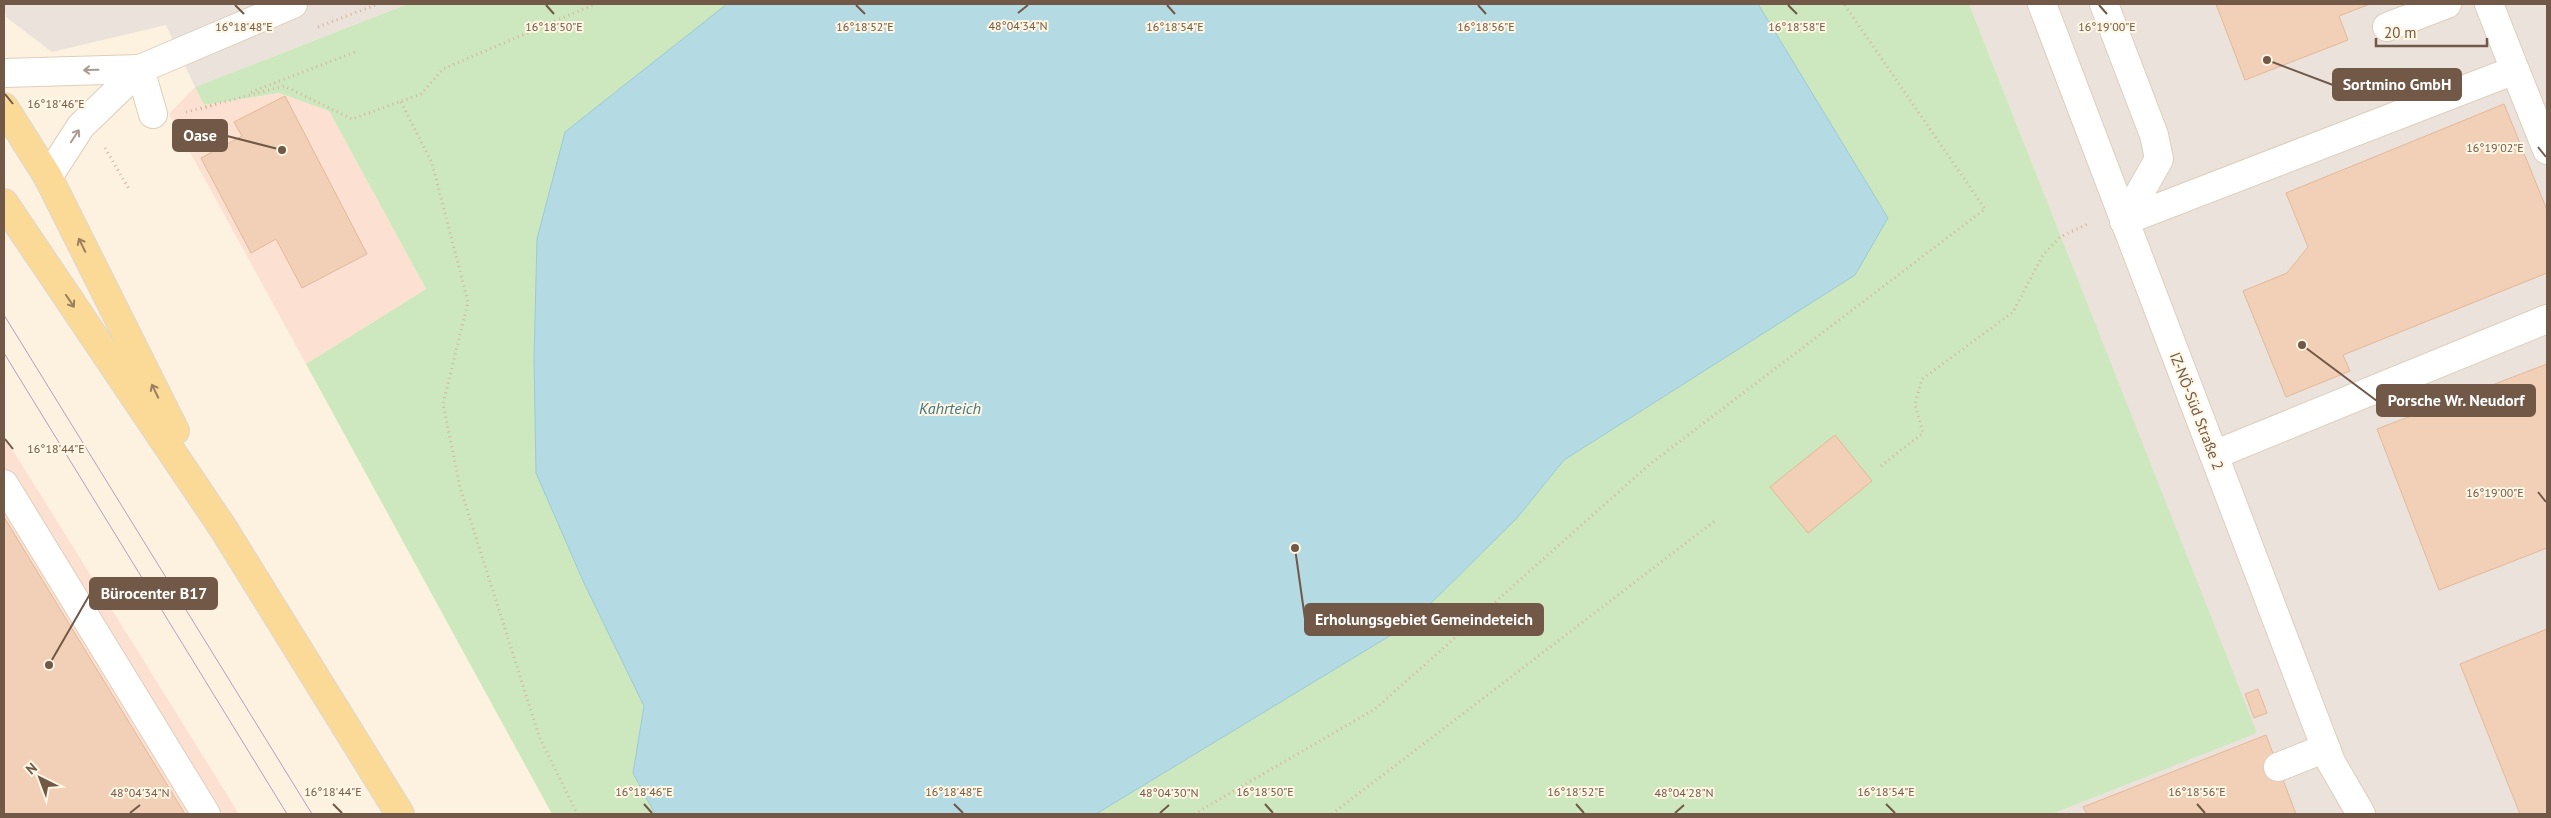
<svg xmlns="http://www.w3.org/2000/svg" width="2551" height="818" font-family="'PT Sans',sans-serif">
<rect width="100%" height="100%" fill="#fcf2df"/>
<g fill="#fce1d2">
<path d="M195,87L204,105L279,93L329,111L426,289L306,364L169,114Z"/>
<path d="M4,436L239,814H4Z"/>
</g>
<g fill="#eae2db">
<path d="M4,4H408L195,87L166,25L52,52L6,17Z"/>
<path d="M1969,4H2547V814H2052L2256,733Z"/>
</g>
<path fill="#cde8be" d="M408,4H1969L2257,733L2052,814H552L306,364L426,289L329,111L279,93L204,105L195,87Z"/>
<path fill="#b4dbe4" stroke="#9bcad6" d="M727,4H1758L1888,218L1855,275L1564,460L1517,518L1411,623L1096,814H655L633,773L644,706L584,583L536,473L534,359L537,239L565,132Z"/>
<g fill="#f1d0b7" stroke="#e3b897">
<path d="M2216,4H2370L2339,16L2348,40L2245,80Z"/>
<path d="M285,96L367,254L302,288L276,239L251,253L201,158L242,136L234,122Z"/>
<path d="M2504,104L2547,210V273L2343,355L2350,371L2286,397L2243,291L2287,273L2308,247L2286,193Z"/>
<path d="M2547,364V548L2439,590L2377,429Z"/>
<path d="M1835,435L1872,481L1808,533L1770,487Z"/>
<path d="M4,517L185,814H4Z"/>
<path d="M2547,629V814H2520L2460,664Z"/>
<path d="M2258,689L2267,713L2254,718L2245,694Z"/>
<path d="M2266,735L2296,814H2087L2083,807Z"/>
</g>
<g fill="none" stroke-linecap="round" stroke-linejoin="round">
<defs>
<g id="minor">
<path d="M2042,4L2331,762L2361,814"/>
<path d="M2104,4L2154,135L2159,159L2124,221"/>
<path d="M2489,4L2515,70"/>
<path d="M2387,27L2447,4"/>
<path d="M140,69L153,114"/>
<path d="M4,73L140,69"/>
<path d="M48,177L81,126L140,69L293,4"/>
<path d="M2124,221L2515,70L2547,150"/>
<path d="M2214,455L2547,319"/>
<path d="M4,484L206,814"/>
<path d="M2278,767L2326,748"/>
</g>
<g id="major">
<path d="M4,107L48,177L175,431"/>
<path d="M4,203L223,528L400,814"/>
</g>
</defs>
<use href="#minor" stroke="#dfcebb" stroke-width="30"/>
<use href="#major" stroke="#ddd7d3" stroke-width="30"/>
<g stroke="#d5b49b" stroke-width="3" stroke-dasharray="1 4" stroke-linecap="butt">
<path d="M318,27L378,4"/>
<path d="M251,92L355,52"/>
<path d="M401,102L432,163L468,302L443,404L460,487L539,736L577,814"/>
<path d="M201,109L217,104"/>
<path d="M186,112L284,86L352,119L421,94L443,69L595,4"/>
<path d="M105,148L129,189"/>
<path d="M1881,466L1923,433L1915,404L1922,379L2013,312L2043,255L2060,237L2090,223"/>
<path d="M1194,814L1375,709L1650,464L1985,209L1844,4"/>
<path d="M1332,814L1716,520"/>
</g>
<use href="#minor" stroke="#fff" stroke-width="28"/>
<use href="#major" stroke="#fbda97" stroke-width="28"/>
<g stroke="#b49fc3" stroke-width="1">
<path d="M4,315L312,814"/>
<path d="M4,353L287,814"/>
</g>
</g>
<defs><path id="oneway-shaft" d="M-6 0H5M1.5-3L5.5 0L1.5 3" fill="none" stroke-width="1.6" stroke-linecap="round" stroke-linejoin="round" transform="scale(1.25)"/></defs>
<g stroke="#aa9b91">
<use href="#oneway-shaft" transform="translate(91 70) rotate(179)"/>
<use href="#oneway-shaft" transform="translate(75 136) rotate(-57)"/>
</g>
<g stroke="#9a7f5f">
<use href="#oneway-shaft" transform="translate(82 245) rotate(-116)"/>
<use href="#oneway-shaft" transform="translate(70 301) rotate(56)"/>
<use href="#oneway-shaft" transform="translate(155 391) rotate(-116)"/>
</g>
<path fill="none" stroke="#715847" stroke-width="2" d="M235,5L244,14M546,5L554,14M856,5L865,14M1167,5L1175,14M1478,5L1486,14M1788,5L1797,14M2099,5L2107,14M1018,13L1028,5M5,94L13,104M2538,147L2546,157M5,439L13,449M2538,492L2546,502M333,804L342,813M644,804L652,813M954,804L963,813M1265,804L1273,813M1576,804L1584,813M1886,804L1895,813M2197,804L2205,813M130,813L140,805M1160,813L1169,805M1675,813L1684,805"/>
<g text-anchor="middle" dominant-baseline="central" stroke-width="4" stroke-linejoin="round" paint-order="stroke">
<g font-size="15" fill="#715847" stroke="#fff6e4">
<text transform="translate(2197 411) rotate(69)">IZ-NÖ-Süd Straße 2</text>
</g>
<g font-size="16" font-style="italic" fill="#417785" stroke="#fff6e4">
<text x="950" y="408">Kahrteich</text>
</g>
</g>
<g font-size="12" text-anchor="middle" fill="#715847" stroke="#fff6e4" stroke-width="4" stroke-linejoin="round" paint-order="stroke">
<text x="1018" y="30">48°04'34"N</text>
<text x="244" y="31">16°18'48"E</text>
<text x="554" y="31">16°18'50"E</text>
<text x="865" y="31">16°18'52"E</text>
<text x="1486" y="31">16°18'56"E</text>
<text x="1797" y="31">16°18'58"E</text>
<text x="1175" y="31">16°18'54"E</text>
<text x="2107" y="31">16°19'00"E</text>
<text x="56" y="108">16°18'46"E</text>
<text x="2495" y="152">16°19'02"E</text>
<text x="56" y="453">16°18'44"E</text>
<text x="2495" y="497">16°19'00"E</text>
<text x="333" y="796">16°18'44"E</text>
<text x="644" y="796">16°18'46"E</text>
<text x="954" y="796">16°18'48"E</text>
<text x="1265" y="796">16°18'50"E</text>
<text x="1576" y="796">16°18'52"E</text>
<text x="1886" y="796">16°18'54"E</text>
<text x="2197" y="796">16°18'56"E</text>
<text x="140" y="797">48°04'34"N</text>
<text x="1169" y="797">48°04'30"N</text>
<text x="1684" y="797">48°04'28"N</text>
</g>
<path fill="none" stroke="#715847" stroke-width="2" d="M2267 60L2333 85M282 150L227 136M2302 345L2377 401M49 665L90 594M1295 548L1305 619"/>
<g fill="#715847" stroke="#fff6e4" stroke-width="2">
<circle cx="2267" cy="60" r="5"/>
<circle cx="282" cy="150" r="5"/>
<circle cx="2302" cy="345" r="5"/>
<circle cx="49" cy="665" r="5"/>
<circle cx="1295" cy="548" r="5"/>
</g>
<g fill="#715847" stroke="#715847" stroke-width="2">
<rect x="2333" y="69" width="128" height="31" rx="5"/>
<rect x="173" y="120" width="54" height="31" rx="5"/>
<rect x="2377" y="385" width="158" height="31" rx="5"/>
<rect x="90" y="578" width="127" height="31" rx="5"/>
<rect x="1305" y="604" width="238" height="31" rx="5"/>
</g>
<g font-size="16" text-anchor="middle" font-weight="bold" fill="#fff">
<text x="2397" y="90">Sortmino GmbH</text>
<text x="200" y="141">Oase</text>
<text x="2456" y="406">Porsche Wr. Neudorf</text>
<text x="154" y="599">Bürocenter B17</text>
<text x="1424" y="625">Erholungsgebiet Gemeindeteich</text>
</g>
<rect width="2551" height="818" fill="none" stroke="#715847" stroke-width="10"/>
<g transform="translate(40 778) rotate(318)" stroke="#fff6e4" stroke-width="4" paint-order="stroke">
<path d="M0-4L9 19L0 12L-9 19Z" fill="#715847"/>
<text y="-8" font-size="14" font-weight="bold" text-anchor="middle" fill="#715847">N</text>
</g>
<path d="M2376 38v8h111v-8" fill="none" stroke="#715847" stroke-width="2.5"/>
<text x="2384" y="38" font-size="15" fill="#715847" stroke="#fff6e4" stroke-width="4" paint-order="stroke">20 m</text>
</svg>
